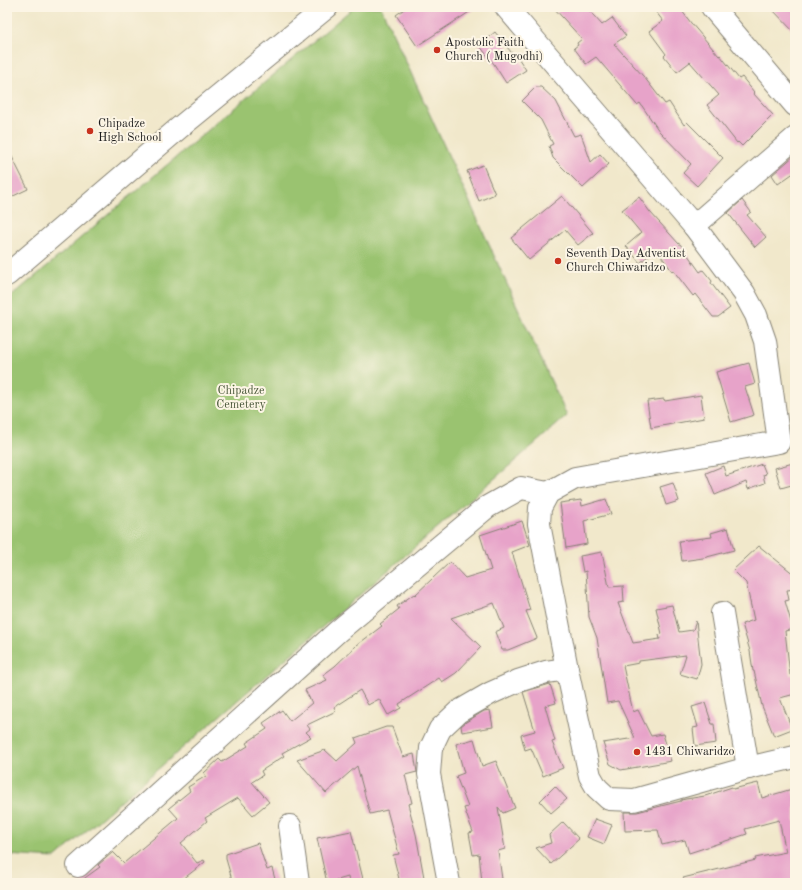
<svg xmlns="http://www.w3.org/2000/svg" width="802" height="890" font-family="'Old Standard TT',serif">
<rect width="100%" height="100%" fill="#fcf5e5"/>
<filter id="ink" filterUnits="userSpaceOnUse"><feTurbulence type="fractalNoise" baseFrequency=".025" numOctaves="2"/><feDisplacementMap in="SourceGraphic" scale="8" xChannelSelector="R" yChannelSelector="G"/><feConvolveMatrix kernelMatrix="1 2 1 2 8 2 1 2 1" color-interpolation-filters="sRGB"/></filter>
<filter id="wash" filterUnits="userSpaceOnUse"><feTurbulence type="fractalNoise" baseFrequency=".012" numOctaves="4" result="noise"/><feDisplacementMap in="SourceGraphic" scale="16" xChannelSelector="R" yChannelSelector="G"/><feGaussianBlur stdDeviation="0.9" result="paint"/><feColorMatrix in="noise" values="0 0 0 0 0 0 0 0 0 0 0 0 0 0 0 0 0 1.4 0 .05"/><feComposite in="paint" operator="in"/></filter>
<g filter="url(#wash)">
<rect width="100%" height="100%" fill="#f1e8cb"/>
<path fill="#9ac370" stroke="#5b7046" d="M354,7H381L567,416L55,858L7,855V300Z"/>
<g id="blocks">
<g fill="#e7a3c9">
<path d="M407,7H477L417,46L396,15Z"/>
<path d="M553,7H586L602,25L612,18L626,36L614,44L644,77L665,104L669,102L684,125L687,122L723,158L697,186L683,173L691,164L659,131L640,103L637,105L596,57L586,64L574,48L578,45L577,43L582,39Z"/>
<path d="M664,7H679L691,23L719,56L720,55L739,79L742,77L754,92L753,93L773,115L742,146L738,142L737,143L707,105L719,95L690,62L677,72L664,56L666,54L649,31L663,21L656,12Z"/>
<path d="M770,7H795V33Z"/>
<path d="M495,32L515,57L517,56L526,70L506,83L494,64L479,45Z"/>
<path d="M536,87H541L556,101L574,136L581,134L591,162L600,154L609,164L583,188L553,158L549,146L553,144L541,120L522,101Z"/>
<path d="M7,147L28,189L7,199Z"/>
<path d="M795,155V172L778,184L772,175Z"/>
<path d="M483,165L495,194L479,201L467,171Z"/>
<path d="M562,196L593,233L578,245L565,230L529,260L511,238Z"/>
<path d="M639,197L650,212L679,244H680L700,272L703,270L712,281L711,283L730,308L718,317H713L695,294L693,296L673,270L672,271L656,249L640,263L626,246L641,233L622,210Z"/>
<path d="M742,200L751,212L747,215L766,237L755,247L728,213Z"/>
<path d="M749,363L755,384L745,387L754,415L731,422L716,372Z"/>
<path d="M701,395L704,418L651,428L647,401L664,399L665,401Z"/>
<path d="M793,463L795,472V484L781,488L775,468Z"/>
<path d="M762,464L766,474L763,475L765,483L748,489L746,482L715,495L706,473L723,466L726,476Z"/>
<path d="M673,483L679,501L666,505L660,487Z"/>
<path d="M606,499L611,514L584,521L587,544L566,548L560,503L581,500L582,506Z"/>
<path d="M522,521L530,545L512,552L530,610L526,611L537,638L508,650H502L495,632L504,628L494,603L451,618L481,647L456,673L442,682L439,678L399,704L401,708L388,715L379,699L368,705L360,690L334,707L336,711L307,725L310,729L306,732L311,737L282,753L284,756L261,771L263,775L252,782L269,802L253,815L238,798L205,818L207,821L181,843L197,863L204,860L205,862L178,883H78L100,867L98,865L113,852L124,863L178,818L169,808L190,791L188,787L206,776L204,773L219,759L222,762L248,746L246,743L267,729L263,723L282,710L290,721L312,703L305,690L327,680L323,675L335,666L357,645L382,626L380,624L399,609L397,606L414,594L415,595L450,562L465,578L491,570L480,535Z"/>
<path d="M728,528L734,550L703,558L682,561L679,541L712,537L711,533Z"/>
<path d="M759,546L795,575V589L787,590L789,600L785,601L793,629L785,631L790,675L795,674V694L780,698L792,729L774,736L762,706L754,671H753L750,651L742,624L754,620L746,583L733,570Z"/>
<path d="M602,552L609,587L623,586L624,602L618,603L633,643L660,639L659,635L662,634L656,608L672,605L679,632L693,630L696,621L701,664L697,679L680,674L686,655L639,661V663L623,666L633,712L638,710L651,736L663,734L671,761L621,770L610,764L603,743L635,738L618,701L607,703L597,638L589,617L586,571L583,572L580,556Z"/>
<path d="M550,684L556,703L545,706L555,741L552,742L563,768L543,776L531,748L525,750L521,735L535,731L523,692Z"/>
<path d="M705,703L712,724H714L716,743L695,746L693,728L698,727L692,707Z"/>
<path d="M490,710L493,727L462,732L461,726L466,722L484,711Z"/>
<path d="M386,727H392L403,757L414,754L417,772L405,775L412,803L408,804L416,834L425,883H400L393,855L399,854L387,810L370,814L357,766L326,793L297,760L325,750L337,761L357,743L355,738Z"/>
<path d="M474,739L482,766L496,761L515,808L503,813L498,807L505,849L498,851L502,879L482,882L479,854L473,855L469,833L473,832L464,808L468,807L456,776L464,773L456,744Z"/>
<path d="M758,783L762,798L792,789L795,799V883H684L683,878L756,860L755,858L786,852L779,820L745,829L747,834L689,853L685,840L662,845L658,830L625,831L624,812H637L681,801V800L686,799L705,796L732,787L733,789Z"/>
<path d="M555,786L567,799L551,813L540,801Z"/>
<path d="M595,819L612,825L604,844L587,837Z"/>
<path d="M563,822L579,839L551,864L536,848L551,843L549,835Z"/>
<path d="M351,831L363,879L349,883L348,877L327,883L317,838Z"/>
<path d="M258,843L267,870L272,868L276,883H233L226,859V854Z"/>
</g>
</g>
</g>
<g filter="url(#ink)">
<use href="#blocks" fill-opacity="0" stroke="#868274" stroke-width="1"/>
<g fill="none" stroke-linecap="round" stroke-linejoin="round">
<defs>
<g id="minor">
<path d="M506,7L694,226L744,293L756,315L765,341L779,442L575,478L548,493L540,508L539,524L567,669L590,776L597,788L609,799L634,800L748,768L795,757"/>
<path d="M712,7L795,105"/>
<path d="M694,226L795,138"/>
<path d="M7,275L179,128L327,7"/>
<path d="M722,613L748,768"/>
<path d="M290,826L298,883"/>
<path d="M78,866L337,632L487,507L521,488L548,493"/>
<path d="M449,883L429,774L431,748L440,729L458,712L491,693L518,681L546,672L567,669"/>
</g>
</defs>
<use href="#minor" stroke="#868274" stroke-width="24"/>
<use href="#minor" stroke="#fff" stroke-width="22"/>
</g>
</g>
<g fill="#c8321e" stroke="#fcf5e5" stroke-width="1.5">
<circle cx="437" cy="50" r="4"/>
<circle cx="90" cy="131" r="4"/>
<circle cx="558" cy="261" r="4"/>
<circle cx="637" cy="752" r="4"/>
</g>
<g text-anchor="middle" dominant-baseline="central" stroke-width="4" stroke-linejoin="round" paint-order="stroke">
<g font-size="12" fill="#1c1c1c" stroke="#fcf5e5" text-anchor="start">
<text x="445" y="43">Apostolic Faith<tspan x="445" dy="14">Church ( Mugodhi)</tspan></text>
<text x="98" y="124">Chipadze<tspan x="98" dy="14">High School</tspan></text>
<text x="566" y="254">Seventh Day Adventist<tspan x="566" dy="14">Church Chiwaridzo</tspan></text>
<text x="645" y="752">1431 Chiwaridzo</text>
</g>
<g font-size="12" fill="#485639" stroke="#fcf5e5">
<text x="241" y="391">Chipadze<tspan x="241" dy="14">Cemetery</tspan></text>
</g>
</g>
<rect width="802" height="890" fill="none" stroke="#fcf5e5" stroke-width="24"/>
</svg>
